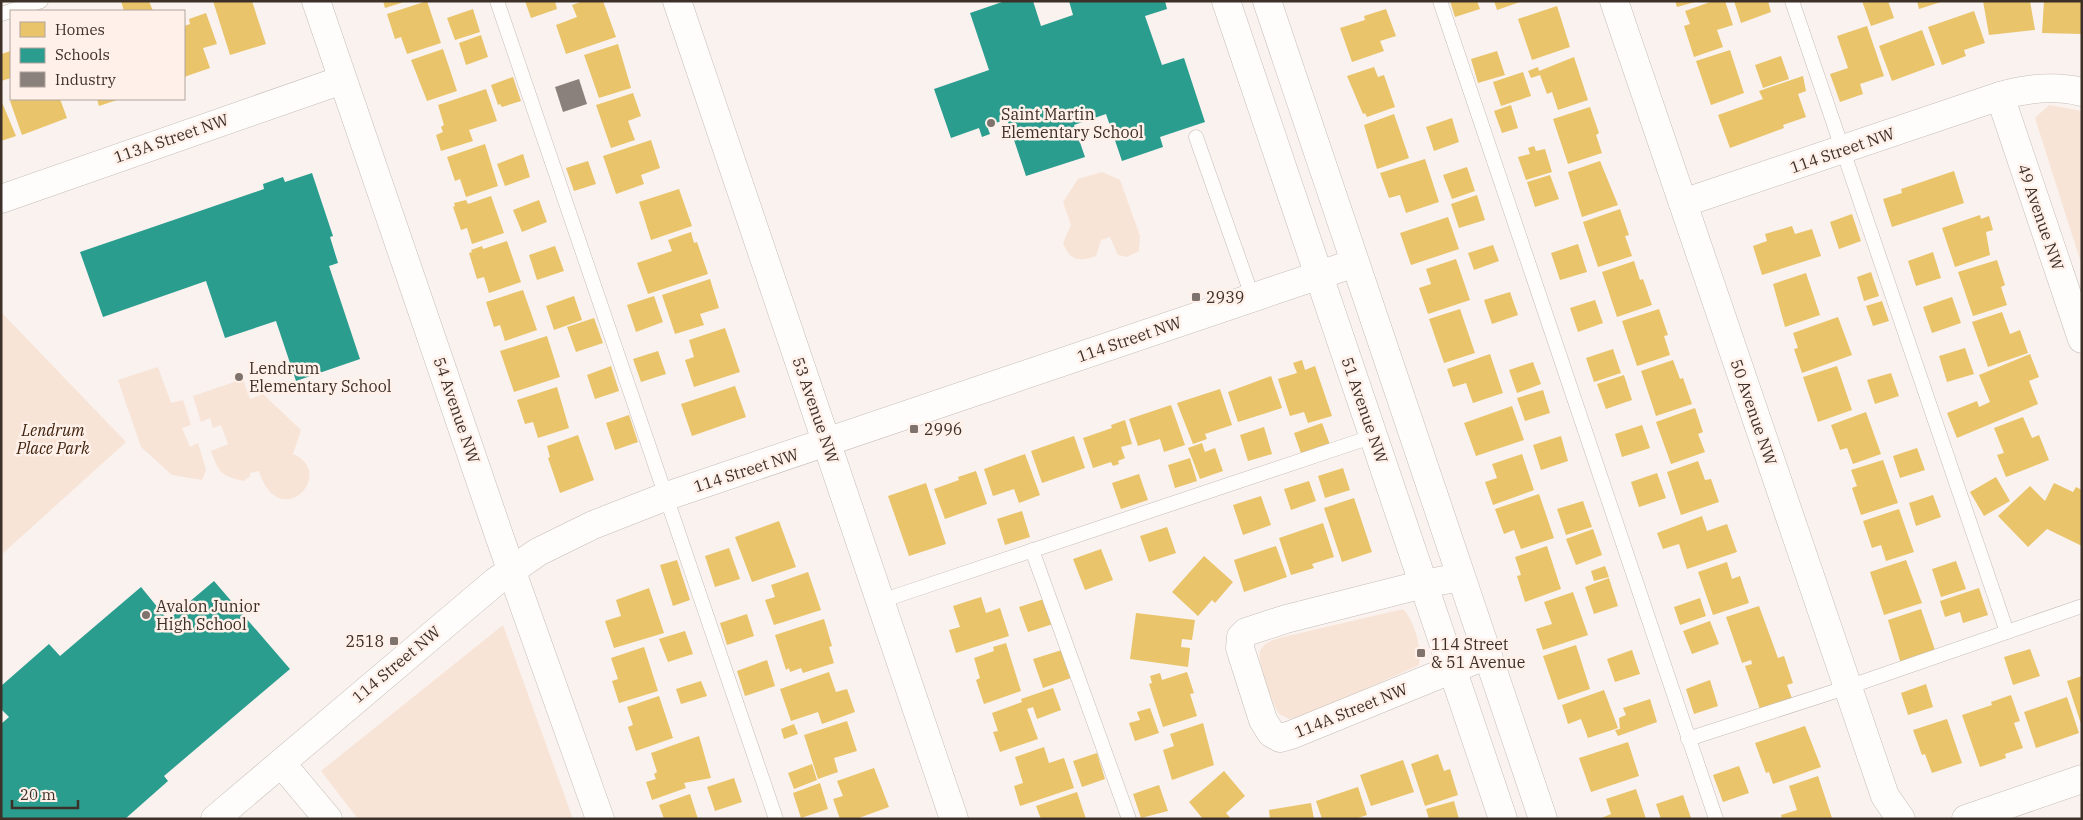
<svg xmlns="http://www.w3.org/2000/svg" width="2083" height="820" font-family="'IBM Plex Serif',serif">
<rect width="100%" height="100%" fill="#faf2ee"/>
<g fill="#f8e4d7">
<path d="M2049,105L2082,111V266L2035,118Z"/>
<path d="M1102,172L1120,180L1140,236L1139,251L1127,257L1118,255L1110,237L1101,240L1096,256C1079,262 1070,261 1063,243L1071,225L1063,202L1078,179Z"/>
<path d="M1,312L126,442L1,555Z"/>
<path d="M158,367L171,403L183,400L191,425L182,428L190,447L198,443L206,470L202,480L172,475L141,447L118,380Z"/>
<path d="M243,379L250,399L263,394L301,430L293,454C338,473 279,535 259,471L250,473V476L244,481C221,476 219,473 211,451L228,444L221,425L213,428L210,418L201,422L193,396Z"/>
<path d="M1403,609C1415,621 1422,649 1419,665L1303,717L1289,719L1279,714C1273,705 1256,661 1260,651C1264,642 1272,641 1279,638Z"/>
<path d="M503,625L573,819H358L321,771Z"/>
</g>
<g fill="#e9c46a">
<path d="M121,1H149L153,11H124Z"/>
<path d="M213,1H252L266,44L230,55Z"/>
<path d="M383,1H404V2L385,8Z"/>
<path d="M427,1L441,43L407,54L401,37L395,39L387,14Z"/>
<path d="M525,1H555L557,9L531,18Z"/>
<path d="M584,1H603L616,37L566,54L556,25L577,17L572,5Z"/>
<path d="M1450,1H1477L1480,9L1455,17Z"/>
<path d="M1494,1H1520V2L1497,10Z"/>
<path d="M1675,1H1695V2L1677,7Z"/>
<path d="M1713,1H1725L1733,25L1717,30L1723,47L1694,57L1684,26L1690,24L1685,11Z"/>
<path d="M1734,1H1768L1771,12L1741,23Z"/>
<path d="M1862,1H1888L1894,18L1871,26Z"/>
<path d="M1917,1H1941V2L1919,9Z"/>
<path d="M1983,1H2030L2035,30L1989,35Z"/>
<path d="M2044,1H2082V34L2042,33Z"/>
<path d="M1557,6L1570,47L1532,60L1518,19Z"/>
<path d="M473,9L480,32L455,40L447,18Z"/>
<path d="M1386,9L1396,36L1380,41L1384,51L1352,62L1340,28L1365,20L1364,16Z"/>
<path d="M1974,11L1985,43L1964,50L1966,56L1942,65L1928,27Z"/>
<path d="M206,13L217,44L203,48L210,68L184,77V26L190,24L189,19Z"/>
<path d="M1867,26L1884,76L1860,84L1863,94L1840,102L1830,74L1848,68L1837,36Z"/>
<path d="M1922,30L1935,65L1892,81L1879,46Z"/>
<path d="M481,35L488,57L466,65L459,43Z"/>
<path d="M618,44L631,88L599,98L584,55Z"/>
<path d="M443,49L457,91L427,101L411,60Z"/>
<path d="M1730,50L1744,93L1711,105L1696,61Z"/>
<path d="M11,51V78L1,81V54Z"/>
<path d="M1497,51L1505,75L1478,83L1471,59Z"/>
<path d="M1781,56L1789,79L1763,88L1755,65Z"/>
<path d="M1574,57L1588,100L1558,110L1552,92L1547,94L1540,75L1531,78L1528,71L1538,67L1539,71Z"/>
<path d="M1374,67L1378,77L1384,75L1395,107L1367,117L1365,113L1363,114L1347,76Z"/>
<path d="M1523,72L1531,96L1501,106L1493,82Z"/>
<path d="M1803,76L1806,91L1798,94L1806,117L1783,125L1784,128L1730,148L1718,115L1763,99L1759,91Z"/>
<path d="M513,77L521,101L502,107L500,104L498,105L491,85Z"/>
<path d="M486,89L497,121L469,130L473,141L441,151L436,135L443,132L441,127L444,125L438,105Z"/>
<path d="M633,93L641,116L628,121L635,140L611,148L596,105Z"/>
<path d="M15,99H60L67,118L22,135L10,101Z"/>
<path d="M97,99H120L99,106Z"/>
<path d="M1,100L16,136L1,141Z"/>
<path d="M1511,105L1518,128L1502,133L1494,111Z"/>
<path d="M1590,107L1599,133L1596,135L1602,153L1568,164L1553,119Z"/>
<path d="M1394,114L1409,158L1377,169L1364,125Z"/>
<path d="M1452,118L1459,142L1434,151L1426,127Z"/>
<path d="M651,140L660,168L641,175L644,184L616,194L603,156Z"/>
<path d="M485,144L498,186L466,197L460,179L455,181L447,157Z"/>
<path d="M1534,146L1536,151L1545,149L1552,172L1526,180L1518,157L1530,154L1528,148Z"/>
<path d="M523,154L530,177L505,186L497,164Z"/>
<path d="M1425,159L1439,202L1406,213L1400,195L1389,198L1380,173Z"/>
<path d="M588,161L596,184L574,191L566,168Z"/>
<path d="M1600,161L1618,205L1582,217L1568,172Z"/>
<path d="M1467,167L1475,191L1452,199L1443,175Z"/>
<path d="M1954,171L1964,203L1892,227L1883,199L1902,193L1901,189Z"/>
<path d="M1550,175L1559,199L1535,207L1527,182Z"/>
<path d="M679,189L692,226L651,240L639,202Z"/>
<path d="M1477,195L1485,220L1459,228L1451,204Z"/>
<path d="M491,196L504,233L472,244L467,228L461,230L453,207L455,206L454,203L466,200L468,204Z"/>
<path d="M539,200L547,222L522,232L513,210Z"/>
<path d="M1620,209L1629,235L1625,236L1632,256L1598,267L1583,222Z"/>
<path d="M1852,214L1861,241L1839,249L1830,222Z"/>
<path d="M1980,215L1981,219L1989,216L1993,230L1986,232L1990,255L1955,267L1942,228Z"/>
<path d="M1448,217L1459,249L1411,265L1400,233Z"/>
<path d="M1792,226L1795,234L1812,229L1821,256L1762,275L1753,246L1767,241L1765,234Z"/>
<path d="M691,232L694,243L697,242L708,274L648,294L637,263L672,251L668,240Z"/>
<path d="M507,241L521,282L489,293L484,277L477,279L469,253L472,252L471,250L482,246L483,249Z"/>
<path d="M1578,244L1587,272L1560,280L1551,253Z"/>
<path d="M1493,245L1499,261L1474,270L1468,253Z"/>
<path d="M555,246L564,271L537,280L529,255Z"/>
<path d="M1933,252L1941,278L1916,286L1908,261Z"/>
<path d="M1456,259L1470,300L1428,314L1419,288L1431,284L1426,269Z"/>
<path d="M1997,260L2005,285L2001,287L2007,305L1973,316L1958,272Z"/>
<path d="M1634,261L1640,280L1643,279L1652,305L1617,317L1602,272Z"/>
<path d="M1871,272L1879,296L1864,301L1857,277Z"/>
<path d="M1806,273L1820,315L1785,327L1773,284Z"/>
<path d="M710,279L719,308L700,314L704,325L675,334L662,295Z"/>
<path d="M523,290L537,330L505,341L500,325L494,327L486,302Z"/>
<path d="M1510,292L1518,315L1492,324L1484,300Z"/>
<path d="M574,296L582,320L554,330L546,306Z"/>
<path d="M654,296L663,322L636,332L627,305Z"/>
<path d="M1952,297L1961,323L1932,333L1923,307Z"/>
<path d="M1595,300L1603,323L1578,332L1570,308Z"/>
<path d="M1882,301L1889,321L1873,326L1866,306Z"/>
<path d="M1460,309L1475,353L1444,363L1429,319Z"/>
<path d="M1659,309L1668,335L1664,336L1670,355L1637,366L1622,321Z"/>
<path d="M2002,312L2010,334L2020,330L2028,353L1988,367L1972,322Z"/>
<path d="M1838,317L1852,355L1802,373L1794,349L1798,348L1793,333Z"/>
<path d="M594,318L603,343L576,352L567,327Z"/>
<path d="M725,328L740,372L694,387L685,360L694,357L689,340Z"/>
<path d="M547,336L560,377L514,392L500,351Z"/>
<path d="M1965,348L1974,374L1947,382L1939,356Z"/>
<path d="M1613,349L1621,373L1594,382L1586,358Z"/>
<path d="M658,351L666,374L641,382L633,359Z"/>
<path d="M1490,354L1503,393L1473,403L1466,383L1453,387L1447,369Z"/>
<path d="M2030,354L2039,377L2029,381L2038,404L1957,438L1947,413L1977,401L1979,407L1990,402L1979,375Z"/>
<path d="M1302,360L1305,370L1315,366L1332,416L1308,423L1304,412L1290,416L1278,379L1297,373L1293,363Z"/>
<path d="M1673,360L1680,379L1683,378L1692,404L1656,416L1641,371Z"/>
<path d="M1533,362L1541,384L1517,393L1509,370Z"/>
<path d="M611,366L619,391L595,399L587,375Z"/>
<path d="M1837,366L1852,410L1818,422L1803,377Z"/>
<path d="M1891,373L1899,396L1875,404L1867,380Z"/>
<path d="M1624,375L1632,400L1606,409L1597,384Z"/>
<path d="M1271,376L1282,408L1238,422L1228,392Z"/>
<path d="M735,386L746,417L692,436L681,404Z"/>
<path d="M557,387L569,428L538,438L533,422L525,424L517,400Z"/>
<path d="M1220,389L1232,425L1205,434L1207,439L1193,444L1177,403Z"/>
<path d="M1543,390L1550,413L1525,421L1517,398Z"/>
<path d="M1171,405L1185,445L1164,452L1160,439L1138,446L1129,419Z"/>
<path d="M1512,406L1524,440L1476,456L1464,423Z"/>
<path d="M1695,408L1703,432L1698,434L1705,452L1671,464L1656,422Z"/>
<path d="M1866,412L1881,454L1853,464L1847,448L1840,450L1831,425Z"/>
<path d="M629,415L638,442L615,450L606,423Z"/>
<path d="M2023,417L2032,438L2039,435L2049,460L2006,477L1997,455L2004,453L1994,428Z"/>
<path d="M1125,420L1132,444L1121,447L1125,458L1118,461L1119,464L1113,466L1111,462L1093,468L1083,438L1112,428L1111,425Z"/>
<path d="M1322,423L1332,450L1303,459L1294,433Z"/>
<path d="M1642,425L1650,448L1622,457L1615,434Z"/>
<path d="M1264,427L1272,454L1248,461L1240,435Z"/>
<path d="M578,435L594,480L560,493L548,458L550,457L547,446Z"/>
<path d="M1074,436L1085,468L1042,483L1031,451Z"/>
<path d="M1561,436L1568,461L1541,470L1533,445Z"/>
<path d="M1202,443L1205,452L1215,448L1223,471L1200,479L1188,448Z"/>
<path d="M1917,448L1925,470L1900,478L1893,456Z"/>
<path d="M1025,454L1040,495L1019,503L1014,489L993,496L984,469Z"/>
<path d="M1522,454L1534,490L1493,505L1485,482L1497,478L1492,464Z"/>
<path d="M1190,458L1197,481L1175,488L1168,465Z"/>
<path d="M1883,460L1898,503L1861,515L1852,488L1857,486L1851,470Z"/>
<path d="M1698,461L1705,480L1711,479L1719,502L1681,515L1667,472Z"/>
<path d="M1343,468L1350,490L1325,498L1318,476Z"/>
<path d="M976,471L987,504L945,519L934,489L959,480L958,477Z"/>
<path d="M1657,473L1666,498L1639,507L1631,482Z"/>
<path d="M1139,474L1148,500L1121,509L1112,483Z"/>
<path d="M1996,477L2010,501L1984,516L1970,492Z"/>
<path d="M1309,481L1316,501L1291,510L1284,489Z"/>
<path d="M926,483L946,544L909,556L888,496Z"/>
<path d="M2054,483L2073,492L2076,487L2082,490V546L2047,529L2028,547L1998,516L2030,486L2045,501Z"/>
<path d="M1539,494L1554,538L1521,549L1514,530L1504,534L1495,509Z"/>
<path d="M1933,495L1941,517L1916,526L1909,503Z"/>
<path d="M1261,496L1271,525L1243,535L1233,505Z"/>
<path d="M1354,498L1372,552L1342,562L1324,508Z"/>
<path d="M1583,501L1592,527L1566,535L1557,509Z"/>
<path d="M1899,509L1914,552L1886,561L1881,545L1872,548L1863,521Z"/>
<path d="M1022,511L1030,537L1005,545L997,519Z"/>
<path d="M1702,516L1707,531L1727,524L1737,552L1687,569L1679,544L1663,549L1657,533Z"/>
<path d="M779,521L796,567L752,582L735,537Z"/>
<path d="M1323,523L1334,557L1312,564L1314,568L1291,575L1279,538Z"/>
<path d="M1167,527L1176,553L1149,562L1140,536Z"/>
<path d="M1593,529L1602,555L1576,565L1566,539Z"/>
<path d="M1276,546L1287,577L1244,592L1234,560Z"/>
<path d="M1547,546L1561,589L1525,602L1517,576L1521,575L1515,557Z"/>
<path d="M729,548L740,579L715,587L705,556Z"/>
<path d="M1101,549L1113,580L1085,590L1073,559Z"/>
<path d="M1204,556L1233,582L1215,603L1212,600L1198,616L1172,592Z"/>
<path d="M677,560L690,600L673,606L660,565Z"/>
<path d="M1906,560L1922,603L1884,615L1870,572Z"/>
<path d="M1956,561L1966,589L1941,597L1932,569Z"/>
<path d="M1727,562L1732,579L1740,576L1749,603L1713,615L1698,572Z"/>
<path d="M1605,566L1609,577L1594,581L1591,571Z"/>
<path d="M808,572L821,610L774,625L765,600L775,597L771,585Z"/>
<path d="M1609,578L1618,606L1594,614L1585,587Z"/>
<path d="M649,588L664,633L614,648L605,621L621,616L616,600Z"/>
<path d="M1979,588L1988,615L1963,623L1960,612L1945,617L1940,601Z"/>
<path d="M1573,592L1588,635L1543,650L1536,629L1552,624L1544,602Z"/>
<path d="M981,597L986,613L1000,608L1009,636L956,653L949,630L960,627L953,606Z"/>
<path d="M1700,598L1706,616L1680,625L1674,607Z"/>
<path d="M1044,599L1053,624L1028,632L1019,607Z"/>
<path d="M1759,606L1778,658L1784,656L1793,683L1787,685L1793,701L1761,712L1745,666L1752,664L1751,660L1742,663L1726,617Z"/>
<path d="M1921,609L1936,653L1901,664L1888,620Z"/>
<path d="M1136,613L1195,620L1192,640L1182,639L1181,647L1190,648L1188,667L1130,659Z"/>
<path d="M747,614L754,636L727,645L720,623Z"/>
<path d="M824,619L832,646L829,647L834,663L803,673L801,668L790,672L789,668L786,670L775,635Z"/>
<path d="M1710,621L1719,644L1692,654L1683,631Z"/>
<path d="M685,631L693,654L668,662L659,639Z"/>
<path d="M1006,643L1021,691L984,704L976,680L980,678L974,658L994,651L993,647Z"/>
<path d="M1576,645L1590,689L1558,700L1543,656Z"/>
<path d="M644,647L658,691L619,703L612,681L618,679L611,658Z"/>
<path d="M2030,649L2040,676L2013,685L2004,657Z"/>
<path d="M1062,650L1071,678L1043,688L1033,659Z"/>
<path d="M1632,650L1640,674L1615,682L1607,659Z"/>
<path d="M767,660L775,686L745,696L737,671Z"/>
<path d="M829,672L836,692L847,689L855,712L822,724L818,712L791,721L780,689Z"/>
<path d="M1187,672L1194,693L1190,694L1197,716L1163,727L1149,684L1152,683L1150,676L1160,673L1162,680Z"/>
<path d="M2082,676V724H2081L2067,681Z"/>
<path d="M1710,680L1718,706L1694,714L1686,689Z"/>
<path d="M701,681L707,696L681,704L676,689Z"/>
<path d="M1926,684L1933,707L1908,715L1901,693Z"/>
<path d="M1053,688L1061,710L1037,719L1033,707L1027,709L1038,739L1000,752L993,732L998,731L992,713L1022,702L1021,699Z"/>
<path d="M1604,690L1618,728L1588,738L1581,719L1568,724L1562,705Z"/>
<path d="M2011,695L2020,721L2014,723L2023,748L2005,754L2006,758L1980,767L1962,715L1992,705L1991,702Z"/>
<path d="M659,696L673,738L636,751L628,727L633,725L627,707Z"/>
<path d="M2067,697L2079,733L2036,748L2024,712Z"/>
<path d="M1650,699L1657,722L1618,736L1615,730L1620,729L1619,718L1626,715L1623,708Z"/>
<path d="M1150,708L1159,733L1135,741L1129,723L1140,720L1137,712Z"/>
<path d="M1947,719L1962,763L1932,773L1925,754L1922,755L1913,730Z"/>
<path d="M847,721L857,751L834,758L838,772L818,779L804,735Z"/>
<path d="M1203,723L1214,765L1172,780L1163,750L1174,746L1170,734Z"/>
<path d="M794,724L798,734L784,739L781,729Z"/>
<path d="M1805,726L1821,767L1773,784L1769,772L1766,773L1755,743Z"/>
<path d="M699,736L711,778L684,783L686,788L652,800L646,782L656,779L654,774L657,772L651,753Z"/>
<path d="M1628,742L1639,776L1591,792L1579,758Z"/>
<path d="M1044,747L1049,763L1064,758L1074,788L1020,806L1014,786L1023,783L1015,757Z"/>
<path d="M1097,753L1105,779L1082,787L1073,761Z"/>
<path d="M1438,754L1444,771L1450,769L1458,795L1425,806L1411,764Z"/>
<path d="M1403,760L1414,792L1371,806L1360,775Z"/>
<path d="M812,764L817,780L794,789L788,773Z"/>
<path d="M1739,766L1749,793L1723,802L1713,775Z"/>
<path d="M874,768L889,807L856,819H840L833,799L843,796L837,781Z"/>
<path d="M1224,771L1245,796L1226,813L1231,819H1203L1189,802Z"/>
<path d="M1818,776L1832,818L1782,819L1781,815L1797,810L1789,786Z"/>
<path d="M734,778L742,802L715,811L707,787Z"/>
<path d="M820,783L828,809L801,818L793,793Z"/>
<path d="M1159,785L1168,811L1141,818L1133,794Z"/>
<path d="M1358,787L1367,815L1355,819H1322L1316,801Z"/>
<path d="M1636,789L1646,819H1599L1611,814L1606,799Z"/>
<path d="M1077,792L1086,819H1041L1036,806Z"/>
<path d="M690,794L698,819H664L659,805Z"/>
<path d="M1683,795L1691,818L1661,819L1656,804Z"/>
<path d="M1454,801L1459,819H1429L1426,809Z"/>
<path d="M1311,803L1314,819H1270L1269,810Z"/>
</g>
<g fill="#2a9d8f">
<path d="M1005,1H1033L1041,26L1073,15L1069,1H1165L1167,9L1145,16L1162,65L1184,58L1205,122L1160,137L1163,147L1122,161L1106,114L1074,125L1085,157L1026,176L1007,119L987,126L990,134L982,137L979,128L951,138L934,89L989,70L970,13Z"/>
<path d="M312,173L333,236L330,237L338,263L329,266L360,359L296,381L276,321L225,338L206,281L103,317L80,252L264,189L263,184L283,177L285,182Z"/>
<path d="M214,581L290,669L164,776L168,781L125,819H1V724L9,717L1,709V686L49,644L60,656L141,587L168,620Z"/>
</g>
<path fill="#8a817c" d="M579,79L587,104L563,112L555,87Z"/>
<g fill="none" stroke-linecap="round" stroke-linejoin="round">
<defs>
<g id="service">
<path d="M497,1L776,819"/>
<path d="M1440,1L1716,819"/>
<path d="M1792,1L2007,632"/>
<path d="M1,14L41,1"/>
<path d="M1196,137L1252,296"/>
<path d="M1032,550L1129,819"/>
<path d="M881,601L1374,436"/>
<path d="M1688,739L1848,687L2082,606"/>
</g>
<g id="minor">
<path d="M316,1L501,541L600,819"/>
<path d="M677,1L954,819"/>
<path d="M1614,1L1885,796L1901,819"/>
<path d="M2000,96L2082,339"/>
<path d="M1,199L342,80"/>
<path d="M1683,203L2000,96C2025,89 2056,85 2082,92"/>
<path d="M1460,577L1424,584L1286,619L1246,632L1241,637L1240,648L1263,720L1271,733L1280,738L1291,735L1487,655"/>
<path d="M281,763L328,819"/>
<path d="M1966,819L2082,779"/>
</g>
<path id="tertiary" d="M215,819L495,582L538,552L593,525L667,496L1355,263"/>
<g id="secondary">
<path d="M1226,1L1503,819"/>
<path d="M1267,1L1543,819"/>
</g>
</defs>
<use href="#service" stroke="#c5bcb6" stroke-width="15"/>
<use href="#minor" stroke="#c5bcb6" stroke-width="29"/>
<use href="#tertiary" stroke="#c5bcb6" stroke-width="29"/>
<use href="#secondary" stroke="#c5bcb6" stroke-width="29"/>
<use href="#service" stroke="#fefdfc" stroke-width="14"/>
<use href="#minor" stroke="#fefdfc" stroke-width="28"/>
<use href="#tertiary" stroke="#fefdfc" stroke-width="28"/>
<use href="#secondary" stroke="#fefdfc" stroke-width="28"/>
</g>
<g fill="#7f746d" stroke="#fff1e9" stroke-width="2">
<circle cx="991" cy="123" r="5"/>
<rect x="1191" y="292" width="10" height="10" rx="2.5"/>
<circle cx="239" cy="377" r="5"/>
<rect x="909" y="424" width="10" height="10" rx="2.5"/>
<circle cx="146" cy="615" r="5"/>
<rect x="389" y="636" width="10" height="10" rx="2.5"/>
<rect x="1416" y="648" width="10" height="10" rx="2.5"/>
</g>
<g text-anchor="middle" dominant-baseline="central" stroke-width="5" stroke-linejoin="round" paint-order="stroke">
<g font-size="16" fill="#3d3028" stroke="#fff1e9" text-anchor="start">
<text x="1001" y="114">Saint Martin<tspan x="1001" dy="18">Elementary School</tspan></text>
<text x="1206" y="297">2939</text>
<text x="249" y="368">Lendrum<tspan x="249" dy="18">Elementary School</tspan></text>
<text x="924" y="429">2996</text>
<text x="156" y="606">Avalon Junior<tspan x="156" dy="18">High School</tspan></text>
<text x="384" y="641" text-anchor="end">2518</text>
<text x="1431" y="644">114 Street<tspan x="1431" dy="18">&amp; 51 Avenue</tspan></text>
</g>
<g font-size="16" fill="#3d3028" stroke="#fff1e9">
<text transform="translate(171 138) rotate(-19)">113A Street NW</text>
<text transform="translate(1842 150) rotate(-19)">114 Street NW</text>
<text transform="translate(2041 217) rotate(71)">49 Avenue NW</text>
<text transform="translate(1129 339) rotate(-19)">114 Street NW</text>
<text transform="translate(457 410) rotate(71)">54 Avenue NW</text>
<text transform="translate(816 410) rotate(71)">53 Avenue NW</text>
<text transform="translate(1365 410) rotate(71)">51 Avenue NW</text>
<text transform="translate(1754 412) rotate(71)">50 Avenue NW</text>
<text transform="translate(746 470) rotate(-18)">114 Street NW</text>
<text transform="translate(396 664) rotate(-40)">114 Street NW</text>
<text transform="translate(1351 710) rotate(-22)">114A Street NW</text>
</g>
<g font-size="16" font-style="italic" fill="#40230f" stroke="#fff1e9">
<text x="53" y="430">Lendrum<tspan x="53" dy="18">Place Park</tspan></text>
</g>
</g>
<rect width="2083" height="820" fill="none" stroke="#3d3028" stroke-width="5"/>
<rect x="10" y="10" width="175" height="90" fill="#fff1e9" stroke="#b1a49c"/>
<rect x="20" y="22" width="25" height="15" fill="#e9c46a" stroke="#b1a49c"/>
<text x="55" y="35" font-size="15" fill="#3d3028">Homes</text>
<rect x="20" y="48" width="25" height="15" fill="#2a9d8f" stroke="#b1a49c"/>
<text x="55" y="60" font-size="15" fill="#3d3028">Schools</text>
<rect x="20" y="72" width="25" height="15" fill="#8a817c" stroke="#b1a49c"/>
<text x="55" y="85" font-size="15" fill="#3d3028">Industry</text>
<path d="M12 800v8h66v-8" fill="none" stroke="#3d3028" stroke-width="2.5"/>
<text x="20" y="800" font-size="15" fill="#3d3028" stroke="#fff1e9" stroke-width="4" paint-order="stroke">20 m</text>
</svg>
